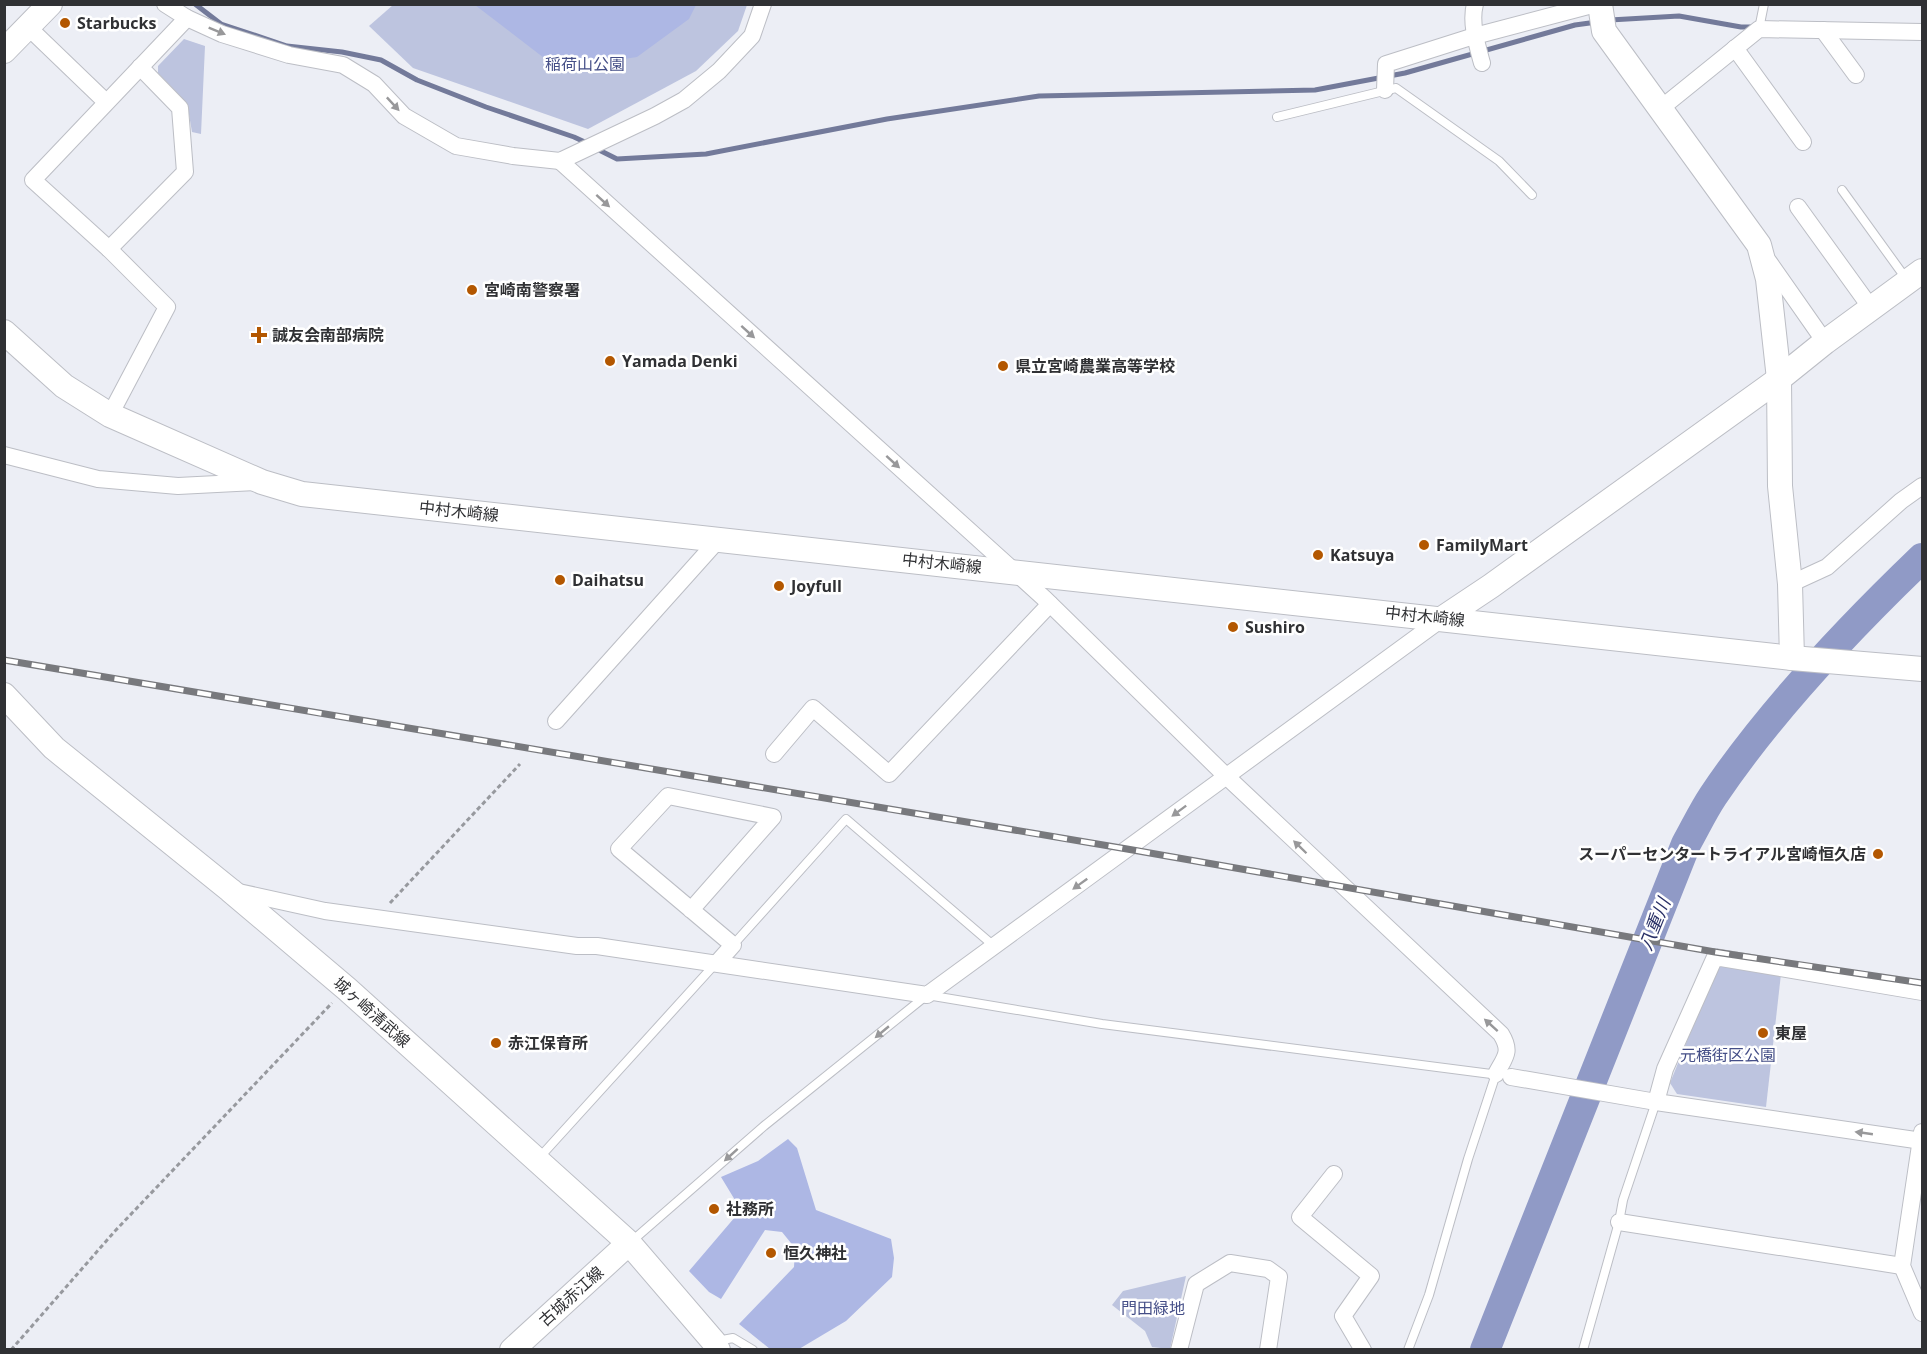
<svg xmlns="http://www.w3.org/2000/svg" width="1927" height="1354" font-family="'Open Sans','Noto Sans JP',sans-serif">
<rect width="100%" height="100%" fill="#eceef5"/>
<g fill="#bdc4df">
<path d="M393,5H747L738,31L696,71L588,129L413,68L369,26Z"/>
<path d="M184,39L205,46L201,134L192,132L187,103L158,73V66Z"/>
<path d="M1719,962L1781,974L1766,1107L1677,1094L1670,1083Z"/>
<path d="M1186,1276L1170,1349L1152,1347L1145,1331L1112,1305L1123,1291Z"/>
</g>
<g fill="#adb7e4">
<path d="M475,5H696L689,19L637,57L598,63L548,61Z"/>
<path d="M788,1139L797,1148L816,1210L891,1239L894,1258L892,1277L846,1321L799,1349H770L739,1324L794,1267L795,1248L782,1232L765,1230L721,1299L709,1292L689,1271L741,1210L721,1177L758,1161Z"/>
</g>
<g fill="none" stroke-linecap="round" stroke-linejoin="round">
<g stroke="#737a9a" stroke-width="5">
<path d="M195,4L221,24L287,46L342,52L381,60L417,80L486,107L574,137L589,144"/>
<path d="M1610,20L1679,16L1741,27H1755"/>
<path d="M597,149L617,159L706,154L887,119L1039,96L1315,90L1405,73L1575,25L1597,22"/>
</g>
<path stroke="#909ac6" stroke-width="30" d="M1485,1350L1686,844C1695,828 1703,811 1713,796C1770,711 1849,628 1922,558"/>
<defs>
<g id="lane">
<path d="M1759,29L1764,4"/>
<path d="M1277,117L1396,88L1499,161L1532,195"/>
<path d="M1842,190L1907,280"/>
<path d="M733,945L846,819L994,946"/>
<path d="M539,1158L716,963"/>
<path d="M632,1241L764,1126L927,995L1102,1024L1499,1075"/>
<path d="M717,1341L733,1338L753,1350"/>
<path d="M1408,1350L1429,1295L1468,1159L1496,1074"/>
<path d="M1583,1350L1619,1222L1623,1200L1656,1102"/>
</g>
<g id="street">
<path d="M165,4L187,18L222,34L289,55L343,65L374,84L404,116L456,146L513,156L560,161L655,116L684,100L719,71L752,36L763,4"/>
<path d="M1475,4C1470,22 1477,45 1482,63"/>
<path d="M28,27L106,102"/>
<path d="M1823,30L1856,75"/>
<path d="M1735,48L1803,142"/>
<path d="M1385,90L1386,64L1471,37L1596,4"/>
<path d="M1660,109L1759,29L1922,32"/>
<path d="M560,161L1045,599L1226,776L1501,1034C1512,1052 1505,1057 1496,1074"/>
<path d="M1798,207L1871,308"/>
<path d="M109,249L185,172L180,108L140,67"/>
<path d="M1769,262L1825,342"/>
<path d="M110,415L167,307L109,249L33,180L187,18"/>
<path d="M4,455L98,479L178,486L258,482"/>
<path d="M1790,584L1827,567L1901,501L1922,486"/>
<path d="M556,721L719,539"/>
<path d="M774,754L813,708L889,774L1050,604"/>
<path d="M234,891L325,911L577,946H597L927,995L1443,618"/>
<path d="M691,910L773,817L668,796L619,849L733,945L717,963"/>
<path d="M1511,1077L1656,1102L1922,1141"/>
<path d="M1656,1102L1665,1069L1715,957L1922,992"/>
<path d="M1922,1132L1902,1266L1922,1313"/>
<path d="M1334,1174L1300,1217L1371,1276L1343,1316L1363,1350"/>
<path d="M1619,1222L1902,1266"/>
<path d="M1179,1350L1196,1284L1230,1263L1268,1269L1279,1277L1268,1350"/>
</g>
<g id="secondary">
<path d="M1600,4L1604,31L1759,245L1768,279L1779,379L1780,486L1790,584L1792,658"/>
<path d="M4,51L50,4"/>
<path d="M4,332L64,386L110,415L262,482L302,494L1792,658L1922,669"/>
<path d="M1443,618L1491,586L1779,379L1825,342L1922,271"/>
<path d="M4,695L54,748L230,890L347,989L629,1243L714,1342L718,1350"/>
<path d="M512,1350L629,1243"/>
</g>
</defs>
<use href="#lane" stroke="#bcbec5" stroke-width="10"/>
<use href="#street" stroke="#bcbec5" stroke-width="18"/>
<use href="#secondary" stroke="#bcbec5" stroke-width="26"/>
<g stroke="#97999e" stroke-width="3" stroke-dasharray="4.5 3" stroke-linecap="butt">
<path d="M390,903L520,764"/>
<path d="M11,1350L115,1231L332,1003"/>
</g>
<use href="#lane" stroke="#fff" stroke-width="8"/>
<use href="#street" stroke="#fff" stroke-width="16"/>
<use href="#secondary" stroke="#fff" stroke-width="24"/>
<defs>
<path id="rail" d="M4,660L1127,849L1715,952L1922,983"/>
</defs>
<use href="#rail" stroke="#78797d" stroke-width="7"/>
<use href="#rail" stroke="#fff" stroke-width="4.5" stroke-dasharray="14" stroke-linecap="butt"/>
</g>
<defs><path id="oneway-solid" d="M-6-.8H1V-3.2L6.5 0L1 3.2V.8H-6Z" transform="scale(1.5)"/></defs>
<g fill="#98989a">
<use href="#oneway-solid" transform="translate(217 31) rotate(22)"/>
<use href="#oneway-solid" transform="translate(393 104) rotate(47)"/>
<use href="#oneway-solid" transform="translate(603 201) rotate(42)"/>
<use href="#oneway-solid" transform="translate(748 332) rotate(42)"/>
<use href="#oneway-solid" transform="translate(893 462) rotate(42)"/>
<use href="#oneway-solid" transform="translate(1179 811) rotate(143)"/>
<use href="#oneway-solid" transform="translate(1300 847) rotate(-136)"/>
<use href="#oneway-solid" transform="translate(1080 884) rotate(144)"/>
<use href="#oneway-solid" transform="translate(1491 1025) rotate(-138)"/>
<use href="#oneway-solid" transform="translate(882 1032) rotate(140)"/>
<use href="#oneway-solid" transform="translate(1864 1133) rotate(-172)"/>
<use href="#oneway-solid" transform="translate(731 1155) rotate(138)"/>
</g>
<g fill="#b35700" stroke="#fff" stroke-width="2">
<circle cx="65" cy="23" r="6"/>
<circle cx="472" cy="290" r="6"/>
<path d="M256 326h6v6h6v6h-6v6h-6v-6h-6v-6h6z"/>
<circle cx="610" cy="361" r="6"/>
<circle cx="1003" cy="366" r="6"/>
<circle cx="1424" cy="545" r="6"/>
<circle cx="1318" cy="555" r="6"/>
<circle cx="560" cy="580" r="6"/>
<circle cx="779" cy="586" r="6"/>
<circle cx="1233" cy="627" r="6"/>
<circle cx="1878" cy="854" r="6"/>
<circle cx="1763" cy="1033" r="6"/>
<circle cx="496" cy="1043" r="6"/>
<circle cx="714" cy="1209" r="6"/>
<circle cx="771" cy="1253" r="6"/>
</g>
<g text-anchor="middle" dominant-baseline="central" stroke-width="5" stroke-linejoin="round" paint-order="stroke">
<g font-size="16" font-weight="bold" fill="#303134" stroke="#fff" text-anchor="start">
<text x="77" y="23">Starbucks</text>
<text x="484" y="290">宮崎南警察署</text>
<text x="272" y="335">誠友会南部病院</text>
<text x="622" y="361">Yamada Denki</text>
<text x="1015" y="366">県立宮崎農業高等学校</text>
<text x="1436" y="545">FamilyMart</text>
<text x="1330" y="555">Katsuya</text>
<text x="572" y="580">Daihatsu</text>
<text x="791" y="586">Joyfull</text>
<text x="1245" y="627">Sushiro</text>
<text x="1866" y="854" text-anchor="end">スーパーセンタートライアル宮崎恒久店</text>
<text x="1775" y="1033">東屋</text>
<text x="508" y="1043">赤江保育所</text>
<text x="726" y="1209">社務所</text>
<text x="783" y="1253">恒久神社</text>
</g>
<g font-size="16" fill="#444e87" stroke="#fff">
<text x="585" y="64">稲荷山公園</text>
<text x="1728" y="1055">元橋街区公園</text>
<text x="1153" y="1308">門田緑地</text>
</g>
<g font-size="16" fill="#303134" stroke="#fff">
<text transform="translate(459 511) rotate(6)">中村木崎線</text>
<text transform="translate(942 563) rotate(6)">中村木崎線</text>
<text transform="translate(1425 616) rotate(6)">中村木崎線</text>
<text transform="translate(372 1012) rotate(42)">城ヶ崎清武線</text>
<text transform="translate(571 1296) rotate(-42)">古城赤江線</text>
</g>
<g font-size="18" font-style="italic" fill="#293066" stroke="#fff">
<text transform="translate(1654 924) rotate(-68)">八重川</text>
</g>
</g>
<rect width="1927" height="1354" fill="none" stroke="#303134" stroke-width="12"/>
</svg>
